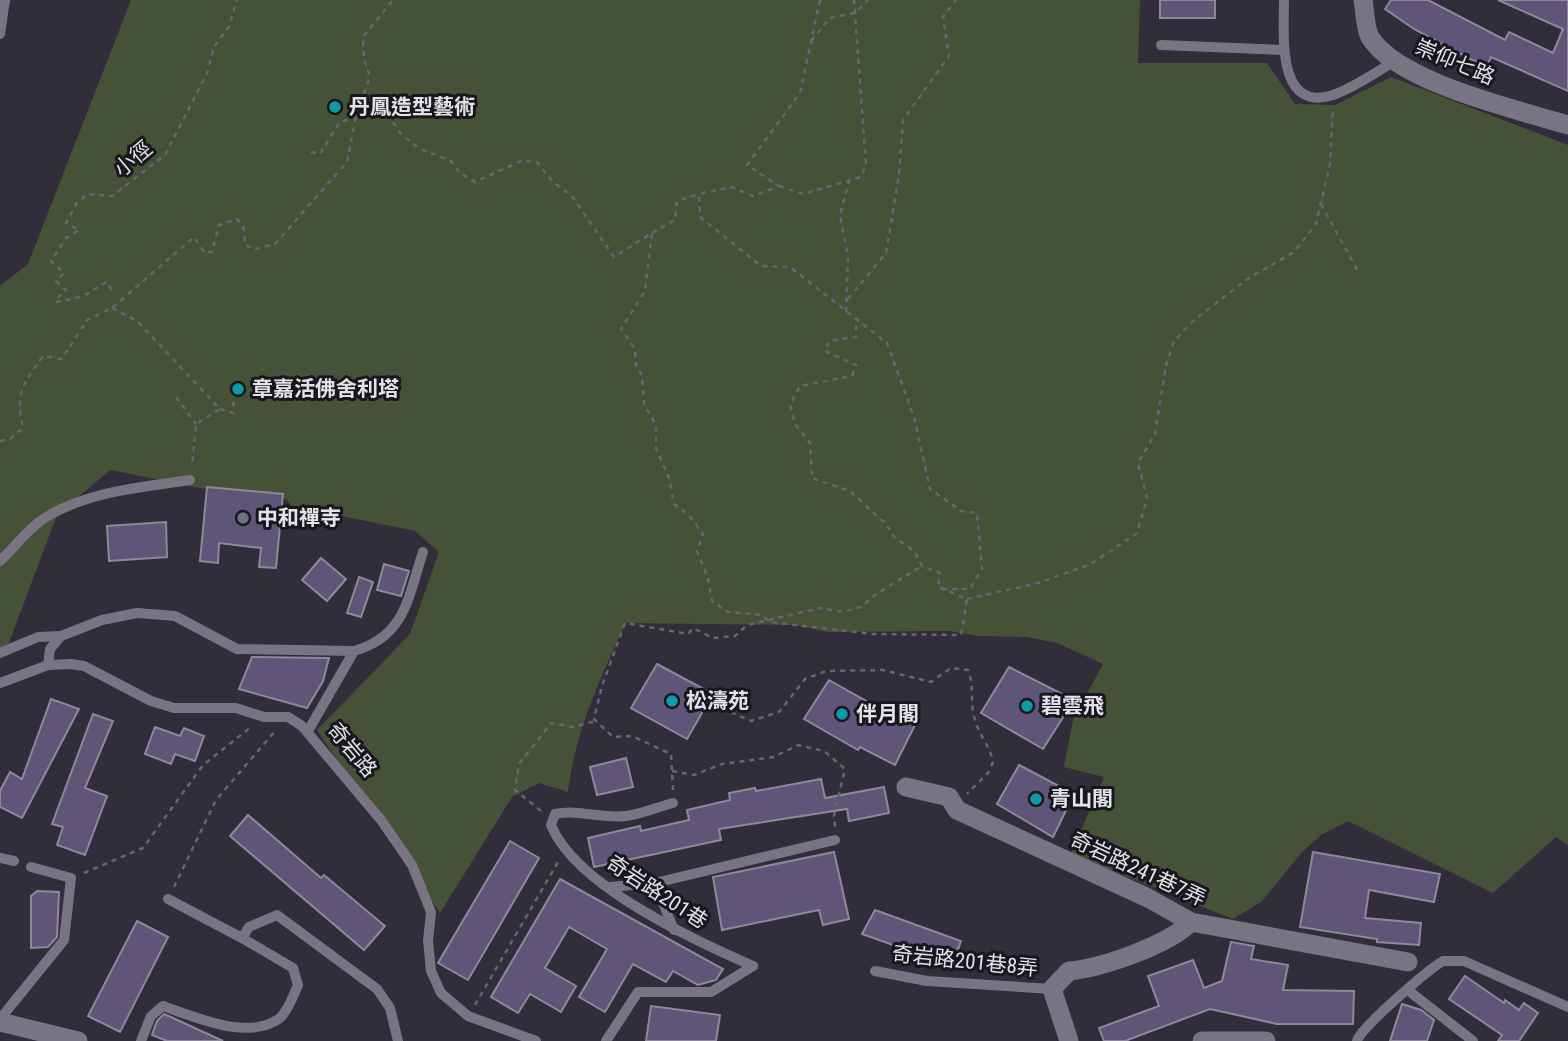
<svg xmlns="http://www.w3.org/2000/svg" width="1568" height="1041" font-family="'Roboto Condensed','Noto Sans TC',sans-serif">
<rect width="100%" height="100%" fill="#312d3b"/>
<path fill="#455238" d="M131,0H1140L1138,63H1267L1295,104L1335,105L1391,77L1568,145V845L1556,837L1493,893L1348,821L1321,835L1303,851L1261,902L1233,919L1071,854L1104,777L1064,767L1073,720L1103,664L1057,643L1027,637L978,636L950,631L828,632L795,625L626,623C600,678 575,732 568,792L539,783L512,797L440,913L317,730L410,634L439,552L415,531L292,506L286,499L200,488L110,470L57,515L4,656L0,658V286L28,264Z"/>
<g fill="#5f5578" stroke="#8d8999" stroke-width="2">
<rect x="1160" y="0" width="55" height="18"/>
<path d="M1391,0H1428L1505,40L1509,32L1553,53L1563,29L1498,0H1568V91L1491,57L1487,66L1470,59L1414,29L1385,9Z"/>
<path d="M207,487L283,494L276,568L259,567L261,548L219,543L218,563L200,561Z"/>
<path d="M166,522L167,557L109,561L107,526Z"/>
<path d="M321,558L346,579L327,601L302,580Z"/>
<path d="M384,564L409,571L401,596L377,590Z"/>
<path d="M359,577L373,582L361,617L347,613Z"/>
<path d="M252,657L329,658L323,681L307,708L239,689Z"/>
<path d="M657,664L713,694L687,739L631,708Z"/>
<path d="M1009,667L1074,700L1043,749L981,713Z"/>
<path d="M829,680L884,711L888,702L919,717L895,765L860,747L858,750L804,719Z"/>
<path d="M51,699L79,709L22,818L0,807V791L10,772L22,779Z"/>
<path d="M93,714L113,721L85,788L107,796L85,855L57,845L63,827L52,824Z"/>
<path d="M155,727L180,736L184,728L204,736L195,761L175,754L171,764L145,754Z"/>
<path d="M626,758L633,787L597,795L590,767Z"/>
<path d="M1019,765L1074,794L1053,837L997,804Z"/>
<path d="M821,779L825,798L884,787L889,813L849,821L847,809L719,829L721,840L594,867L588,838L640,826L641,831L689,820L687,810L730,800L729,793L755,788L756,791Z"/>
<path d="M248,815L321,878L324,875L385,926L364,950L230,836Z"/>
<path d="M510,841L539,858L468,980L438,963Z"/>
<path d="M834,852L849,919L823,925L819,910L722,930L713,877Z"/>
<path d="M1313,852L1440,874L1434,902L1369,890L1365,918L1421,923L1419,945L1377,942V939L1300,927Z"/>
<path d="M560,879L723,969L716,980L698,985L673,971L666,982L633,964L605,1012L579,997L607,949L569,927L545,968L576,986L561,1012L530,994L518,1013L491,997Z"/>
<path d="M37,891L59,892L57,937L48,947L31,948V896Z"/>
<path d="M875,910L961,941L952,966L862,934Z"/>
<path d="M137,921L168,937L120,1032L88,1016Z"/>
<path d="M1231,942L1254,946L1251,959L1288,965L1283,990L1354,991L1353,1024H1277L1210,1009L1125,1041H1104L1099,1028L1159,1006L1148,976L1193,960L1204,988L1222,981Z"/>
<path d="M1465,976L1504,1003L1505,1000L1519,1010L1524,1003L1538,1013L1519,1041H1498L1502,1035L1449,999Z"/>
<path d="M1402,1004L1421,1010L1434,1020L1427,1041H1390Z"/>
<path d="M651,1006L720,1015L716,1041H646Z"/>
<path d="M164,1014L173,1018L223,1041H167L152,1035L157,1021Z"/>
</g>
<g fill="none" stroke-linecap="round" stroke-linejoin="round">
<g stroke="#686571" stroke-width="2.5" stroke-dasharray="5 5" stroke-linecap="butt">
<path d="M820,0L800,93L747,165L779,186L753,196L731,187L699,194L700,217L761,266L790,267L887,343L914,417L930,489L961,511L977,513L982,569L970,589H942"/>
<path d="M811,41L830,18L855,13L868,0"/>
<path d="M361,102L385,110L401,134L418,148L451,161L459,172L475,182L521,161H536L553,182L572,196L614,257L652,233L645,291L621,329L635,349L636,367L642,375L644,404L656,425V448L669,478L674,504L689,515L703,534L697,551L708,578L712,601L728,612L762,615L769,622L873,634L961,635L967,599L938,587L940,573L922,566L914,551L894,537L887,525L850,491L812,478L810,443L795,424L790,405L800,386L852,376L856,365L825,351L829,341L856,337V322"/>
<path d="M311,152L320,154L339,123L356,116"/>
<path d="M779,186L803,194L861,177L866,165L854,0"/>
<path d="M1321,204L1359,273"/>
<path d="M652,233L675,220L677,201L699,194"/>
<path d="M112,290L106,282L84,296L57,302L55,300L66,290L56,281L64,273L51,261L66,238L79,230L66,223L77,203L87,194L112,196L165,155L207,73L214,47L229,26L237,0"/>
<path d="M848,299L886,253L899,175L903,120L949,56L943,17L956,0"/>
<path d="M112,308L137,321L220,409L196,424L192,467"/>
<path d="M846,312L848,257L840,215L849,181"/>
<path d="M176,397L196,424"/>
<path d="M220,409L233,413L234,396"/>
<path d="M0,441L10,439L23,428C15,393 23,384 43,356L62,359L87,320L112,308L194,237L205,253L212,252L219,225L237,219L244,229L245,245L256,249L275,244L347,162L356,116L370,77L364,59L363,37L393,0"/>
<path d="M967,599L1038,583L1091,564L1137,533L1147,498L1138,463L1155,434L1166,365L1174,341L1192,322L1246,280L1294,252L1316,224L1330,164L1333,109"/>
<path d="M731,712L751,721L779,712L805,679L826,671L883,670L931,682L951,668L968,670C975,687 969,702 975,720C979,735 990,746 993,762L988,773L967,794"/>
<path d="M672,771L694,775L722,764L774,757L798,745L824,751L845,769L834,815L835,827"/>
<path d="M673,790L671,754L632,736L613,737L594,719L602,686L625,623L688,634L693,628L713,638L735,636L747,625L820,608L843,612L861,607L876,594L922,566"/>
<path d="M541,811L515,790L519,764L551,723L572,727L596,721"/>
<path d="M84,873L143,848L203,765L251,727"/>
<path d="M174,887L216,800L276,730"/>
<path d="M475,1005L558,862"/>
</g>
<g stroke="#797484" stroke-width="10">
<path d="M1284,0C1284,34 1276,113 1333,95C1354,88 1376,72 1395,61"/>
<path d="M0,34L5,0"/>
<path d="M1161,45L1283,50"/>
<path d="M0,561C15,547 30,526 48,516C90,491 143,487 190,480"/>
<path d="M354,651C406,636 408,597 423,552"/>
<path d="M0,653L38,637L61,636"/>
<path d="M48,665L50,649L61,636L102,620L137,613L175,616L237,649L354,651L308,731"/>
<path d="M0,683L48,665L71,664L84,666L151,701L174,708H236L264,717H288L302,726L381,820L412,865L431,912L428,941L431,971L441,993L468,1016L536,1041"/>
<path d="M673,803C658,807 641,814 626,816C601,819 579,809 555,814L551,825C575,885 695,941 753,966"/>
<path d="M0,858L14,861"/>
<path d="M655,883L674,930"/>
<path d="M610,887L655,883L835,840"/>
<path d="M168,899L242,938"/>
<path d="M875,971L927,981L1052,989"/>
<path d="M1409,991L1473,1041"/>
<path d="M0,1019L64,940L71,878L31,867"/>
<path d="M141,1041L151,1016L163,1006C197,1018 249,1041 280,1018C289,1009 293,996 298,985L293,968L242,938L249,927L277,915L377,989L390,1008L398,1041"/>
<path d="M606,1041L638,992H711L753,966"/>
<path d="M1357,1041C1359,1029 1429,969 1443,961H1464L1568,1007"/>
</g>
<g stroke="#797484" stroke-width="19">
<path d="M1363,0C1365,10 1365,28 1370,37C1397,82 1518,110 1568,125"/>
<path d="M906,787L949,797L957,810L1148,898L1191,922L1408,962"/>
<path d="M1069,1041L1052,989L1069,971C1102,968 1168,945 1191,922"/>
<path d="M1202,1041H1266"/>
</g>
<path stroke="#797484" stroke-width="19" d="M0,1022L78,1041"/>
</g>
<g fill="#0f9aa8" stroke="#18171d" stroke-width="2.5">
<circle cx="335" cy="107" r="7"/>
<circle cx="238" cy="389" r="7"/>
<circle cx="672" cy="701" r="7"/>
<circle cx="1027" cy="706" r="7"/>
<circle cx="842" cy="714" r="7"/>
<circle cx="1036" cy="799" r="7"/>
</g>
<circle fill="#6b7280" stroke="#18171d" stroke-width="2.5" cx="243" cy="518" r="7"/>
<g text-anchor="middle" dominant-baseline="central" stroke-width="6" stroke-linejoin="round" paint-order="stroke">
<g font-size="21" fill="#e3e1ea" stroke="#18171d">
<text transform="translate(1455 62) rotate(23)">崇仰七路</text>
<text transform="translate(133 159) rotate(-40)">小徑</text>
<text transform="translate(352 750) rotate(50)">奇岩路</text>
<text transform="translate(1138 869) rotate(25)">奇岩路241巷7弄</text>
<text transform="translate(657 892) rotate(33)">奇岩路201巷</text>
<text transform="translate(965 961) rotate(6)">奇岩路201巷8弄</text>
</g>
<g font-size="21" font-weight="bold" fill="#e3e1ea" stroke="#18171d" text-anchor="start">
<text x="349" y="107">丹鳳造型藝術</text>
<text x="252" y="389">章嘉活佛舍利塔</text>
<text x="257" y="518">中和禪寺</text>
<text x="686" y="701">松濤苑</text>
<text x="1041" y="706">碧雲飛</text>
<text x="856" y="714">伴月閣</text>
<text x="1050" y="799">青山閣</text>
</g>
</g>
</svg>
